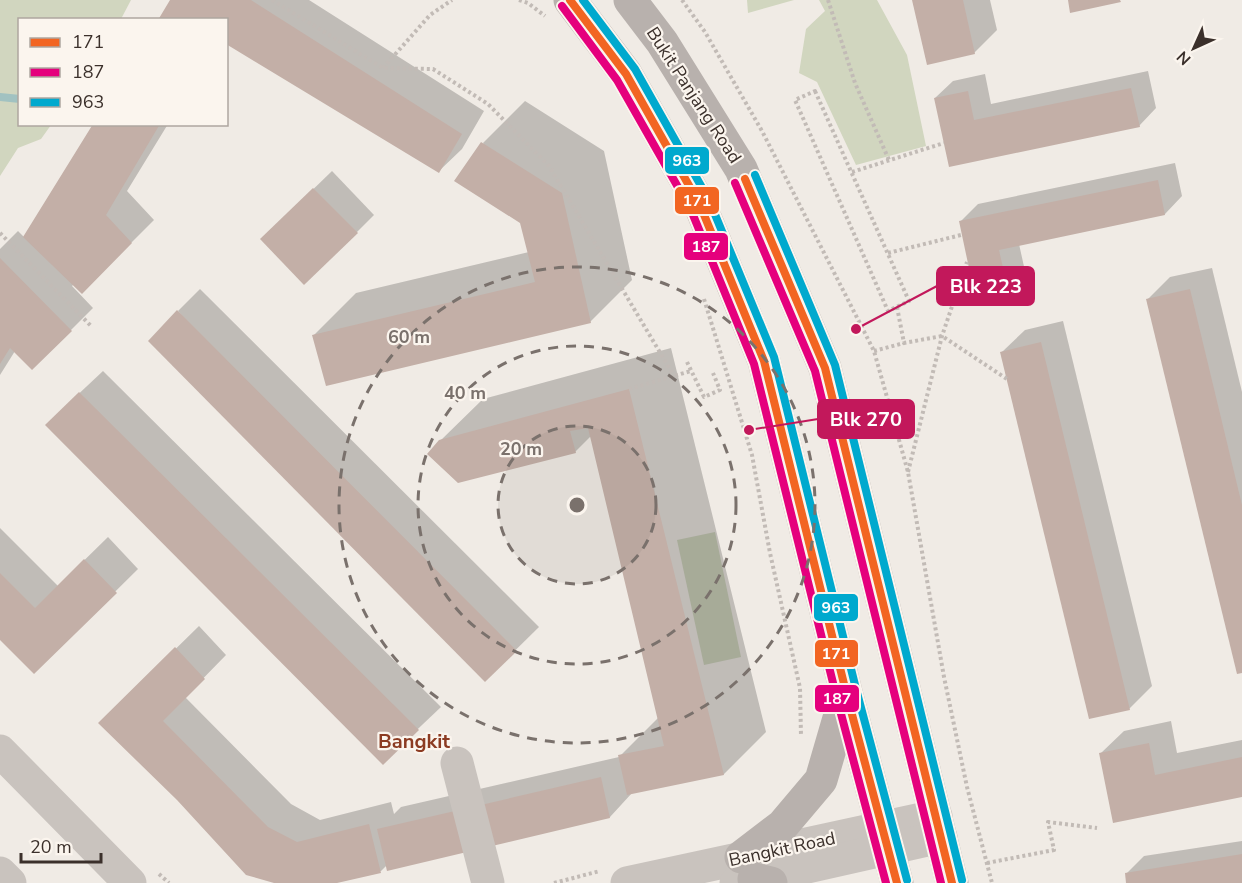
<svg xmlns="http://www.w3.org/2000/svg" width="1242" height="883" font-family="'Nunito Sans',sans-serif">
<rect width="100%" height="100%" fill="#f0ebe5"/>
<g fill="#d1d6bf">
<path d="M0,0H131L121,19L20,20V124L51,125L41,139L18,148L0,176Z"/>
<path d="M747,0H794L748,13Z"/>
<path d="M819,0H877L907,55L926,146L856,165L817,82L799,73L806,29L825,11Z"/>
<path d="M715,532L741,657L704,665L677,540Z"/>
</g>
<g fill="#0003">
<path d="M172,0H309L484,111L462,149L439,171L226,20Z"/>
<path d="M914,0H990L997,30L974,53Z"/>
<path d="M1148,71L1156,108L1139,126L950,165L935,98L953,81L985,74L991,104Z"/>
<path d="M525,101L604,151L632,280L590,322L314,335L356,293L529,252L522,223L483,143Z"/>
<path d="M95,124H168L127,191L154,220L82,292L74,284L72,286L93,308L71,330L15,351L0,375V249L18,231L25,238Z"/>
<path d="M1175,163L1182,196L1165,214L1019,244L1027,280L1009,297L960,222L978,204Z"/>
<path d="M332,171L374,215L357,232L262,239Z"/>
<path d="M1212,268L1242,392V671L1147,300L1170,277Z"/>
<path d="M200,289L539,627L485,680L178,311Z"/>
<path d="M1063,321L1152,686L1129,709L1002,352L1025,330Z"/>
<path d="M671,348L766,732L724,774L632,793L610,817L387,865L381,871L330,883H279L178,799L100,723L199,626L226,655L185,697L291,804L320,820L391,802L394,814L401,807L619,757L659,717L592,435L575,452L440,441L483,399Z"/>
<path d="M103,371L441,707L383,762L70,402Z"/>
<path d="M0,528L58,586L108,537L138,569L34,672L0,637Z"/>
<path d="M1171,721L1177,753L1242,740V796L1114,821L1101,753L1124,731Z"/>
<path d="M1242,841V883H1128L1126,874L1144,856Z"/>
</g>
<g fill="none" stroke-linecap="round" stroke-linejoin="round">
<path stroke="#a1c2c1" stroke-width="8" d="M0,97L20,99"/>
</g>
<g fill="#c3afa7">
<path d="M170,0H251L462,134L439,173L226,44V20H158Z"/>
<path d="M912,0H963L975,54L927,65Z"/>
<path d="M1068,0H1120L1121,2L1070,13Z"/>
<path d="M1131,88L1140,127L949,167L934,98L968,91L974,120Z"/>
<path d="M93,124H160L106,215L132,243L82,294L23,237Z"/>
<path d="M481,142L562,193L591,323L326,386L312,335L535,282L520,223L454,181Z"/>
<path d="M1158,180L1165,215L999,250L1010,299L977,306L959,221Z"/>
<path d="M313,188L358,233L304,285L260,239Z"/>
<path d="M0,258L72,331L32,370L10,348L0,364Z"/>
<path d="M1190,289L1242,505V673L1237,674L1146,299Z"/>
<path d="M177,310L517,651L485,682L148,341Z"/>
<path d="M1041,342L1130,710L1089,719L1000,352Z"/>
<path d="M629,389L724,775L627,795L618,755L664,746L588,428L570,431L576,453L458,483L427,454L439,440Z"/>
<path d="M79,392L419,730L383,765L45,425Z"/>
<path d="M84,559L117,593L34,674L0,640V573L35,608Z"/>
<path d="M175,647L205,679L163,721L268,827L297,842L369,824L381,873L337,883H274L246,875L177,800L98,723Z"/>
<path d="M1149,743L1155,775L1242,757V797L1113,823L1099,753Z"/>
<path d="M601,777L610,818L387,871L377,829Z"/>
<path d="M1242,854V883H1126L1125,873Z"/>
</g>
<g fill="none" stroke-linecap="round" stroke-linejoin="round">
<g stroke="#c2bbb6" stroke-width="4" stroke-dasharray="3 3" stroke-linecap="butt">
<path d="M272,0L383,68L433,69L488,104L549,166L674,376"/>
<path d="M519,0L528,3L545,16"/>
<path d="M682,0L705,32L762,131L874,351L908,472L944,677L967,787L992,883"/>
<path d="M828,0L855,83L889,160"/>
<path d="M383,68L430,15L452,0"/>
<path d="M815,91L909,301L888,311L795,100Z"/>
<path d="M852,172L944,143"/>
<path d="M0,233L92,327"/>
<path d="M888,253L961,235"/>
<path d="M704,299L752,455L770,553L800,688L801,736"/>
<path d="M897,307L904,343L942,336L1007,379"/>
<path d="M874,351L904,343"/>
<path d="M687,362L704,397L720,390L713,373"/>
<path d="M629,389L691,371"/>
<path d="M908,472L942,336L967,262"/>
<path d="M987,863L1054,850L1048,822L1097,828"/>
<path d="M159,874L169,883"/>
<path d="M554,883L600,871"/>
</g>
<g stroke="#c9c3be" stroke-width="33">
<path d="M0,751L130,883"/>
<path d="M457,763L488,883"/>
<path d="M0,873L10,883"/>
<path d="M627,883L936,816"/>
<path d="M736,883L941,837"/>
</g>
<g stroke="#b8b1ad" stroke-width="33">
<path d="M570,0L626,74L700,205L764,361L846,692L897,883"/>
<path d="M630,0L662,42L741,169L825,368L952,883"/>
<path d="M741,857L783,825L821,780L846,694"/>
<path d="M754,879L771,883"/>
</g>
<defs>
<g id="bus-1">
<path d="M570,0L626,74L700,205L764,361L846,692L897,883"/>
<path d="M745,179L825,368L952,883"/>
</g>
<g id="bus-2">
<path d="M562,6L617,80L691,210L754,364L836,695L886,883"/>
<path d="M735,183L815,371L941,883"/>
</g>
<g id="bus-3">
<path d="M583,0L635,69L709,200L774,357L856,689L907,880"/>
<path d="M755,175L835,365L962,880"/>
</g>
</defs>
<use href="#bus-1" stroke="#fbf5ee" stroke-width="12"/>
<use href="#bus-2" stroke="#fbf5ee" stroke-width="12"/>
<use href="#bus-3" stroke="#fbf5ee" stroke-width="12"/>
<use href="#bus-1" stroke="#f26522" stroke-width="8"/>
<use href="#bus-2" stroke="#e5007d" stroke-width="8"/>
<use href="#bus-3" stroke="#00a9ce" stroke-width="8"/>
</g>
<circle cx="577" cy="505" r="79" fill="#7a716c" fill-opacity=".12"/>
<g fill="none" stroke="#7a716c" stroke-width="3" stroke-dasharray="10 8">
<circle cx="577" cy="505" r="79"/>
<circle cx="577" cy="505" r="159"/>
<circle cx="577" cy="505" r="238"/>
</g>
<g text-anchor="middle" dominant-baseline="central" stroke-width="4.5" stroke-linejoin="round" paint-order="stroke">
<g font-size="18" fill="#3b302b" stroke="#fbf5ee">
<text transform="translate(694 95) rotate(57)">Bukit Panjang Road</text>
<text transform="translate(782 849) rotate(-12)">Bangkit Road</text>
</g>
<g font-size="20" font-weight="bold" fill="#8c3b22" stroke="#fbf5ee">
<text x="414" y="741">Bangkit</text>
</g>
</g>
<circle cx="577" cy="505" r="9" fill="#7a716c" stroke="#fbf5ee" stroke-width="3"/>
<g font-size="18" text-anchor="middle" font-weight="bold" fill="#7a716c" stroke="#fbf5ee" stroke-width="4.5" stroke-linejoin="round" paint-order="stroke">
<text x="409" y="343">60 m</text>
<text x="465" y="399">40 m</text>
<text x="521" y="455">20 m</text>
</g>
<path fill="none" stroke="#c2185b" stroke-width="2" d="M856 329L937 286M749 430L818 419"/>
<g fill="#c2185b" stroke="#fbf5ee" stroke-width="2">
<circle cx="856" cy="329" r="6"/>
<circle cx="749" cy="430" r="6"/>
</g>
<g fill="#c2185b" stroke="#c2185b" stroke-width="2">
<rect x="937" y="267" width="97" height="38" rx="6"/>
<rect x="818" y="400" width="96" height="38" rx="6"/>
</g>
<g font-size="20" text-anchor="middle" font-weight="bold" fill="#fff">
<text x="986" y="293">Blk 223</text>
<text x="866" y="426">Blk 270</text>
</g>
<g stroke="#fbf5ee" stroke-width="2">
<rect x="664" y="146" width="46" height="29" rx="6" fill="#00a9ce"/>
<rect x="674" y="186" width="46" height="29" rx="6" fill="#f26522"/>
<rect x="683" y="232" width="46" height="29" rx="6" fill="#e5007d"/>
<rect x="813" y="593" width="46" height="29" rx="6" fill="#00a9ce"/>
<rect x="814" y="639" width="45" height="29" rx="6" fill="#f26522"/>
<rect x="814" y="684" width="46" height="29" rx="6" fill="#e5007d"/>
</g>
<g font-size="16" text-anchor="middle" font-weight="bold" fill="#fff">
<text x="687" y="166">963</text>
<text x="697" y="206">171</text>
<text x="706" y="252">187</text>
<text x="836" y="613">963</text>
<text x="836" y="659">171</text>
<text x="837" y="704">187</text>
</g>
<rect x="18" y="18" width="210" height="108" fill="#fbf5ee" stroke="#aea6a0" stroke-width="1.5"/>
<rect x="30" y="38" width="30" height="9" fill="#f26522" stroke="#aea6a0" stroke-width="1.5"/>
<text x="72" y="48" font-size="18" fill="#3b302b">171</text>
<rect x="30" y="68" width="30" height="9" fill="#e5007d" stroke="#aea6a0" stroke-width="1.5"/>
<text x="72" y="78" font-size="18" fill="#3b302b">187</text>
<rect x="30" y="98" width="30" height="9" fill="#00a9ce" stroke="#aea6a0" stroke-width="1.5"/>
<text x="72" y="108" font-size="18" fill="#3b302b">963</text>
<g transform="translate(1194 48) rotate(225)" stroke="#fbf5ee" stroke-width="4.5" paint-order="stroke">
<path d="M0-4.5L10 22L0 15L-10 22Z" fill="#3b302b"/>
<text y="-9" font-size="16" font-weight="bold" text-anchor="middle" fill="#3b302b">N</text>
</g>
<path d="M21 853v9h80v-9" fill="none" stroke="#3b302b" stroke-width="3"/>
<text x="30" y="853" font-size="18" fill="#3b302b" stroke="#fbf5ee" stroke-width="4.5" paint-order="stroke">20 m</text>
</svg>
